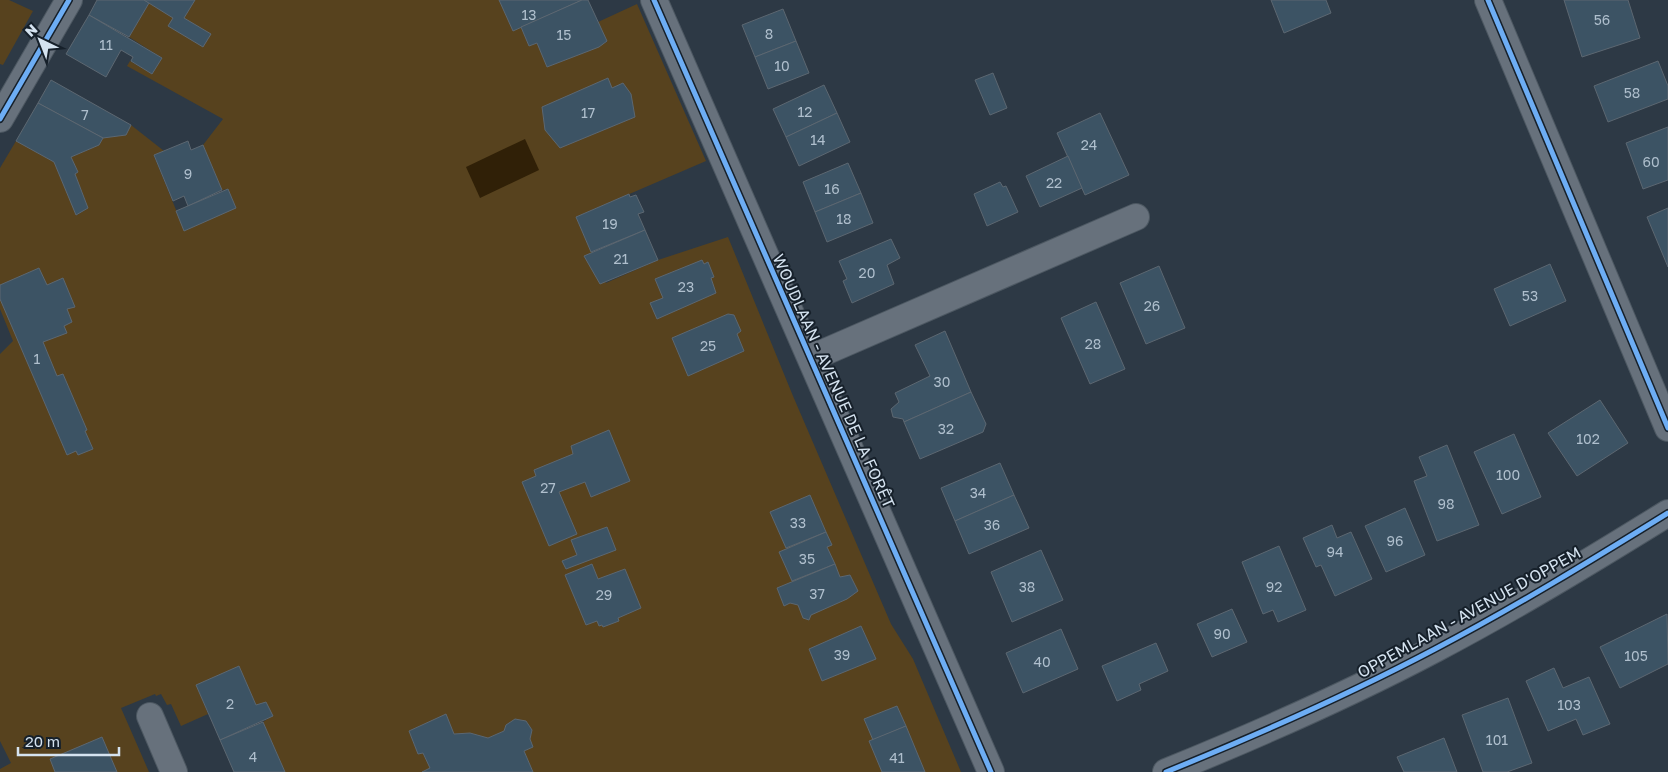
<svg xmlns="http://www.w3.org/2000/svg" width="1668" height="772" font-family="'Golos Text',sans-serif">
<rect width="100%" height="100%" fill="#2d3945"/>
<g fill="#57421e">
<path d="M0,0H9L33,11L3,65L0,64Z"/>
<path d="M195,0H499L513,30L521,27L529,46L537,43L547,67L607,42L598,22L637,4L706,161L576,217L606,283L658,260L728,237L793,396L891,624L913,659L961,772H533L524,751L533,747L530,739L532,730L526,721L515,719L506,725L504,731L488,738L470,733L454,734L446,715L409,731L418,754L423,753L430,768L422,772H285L263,722L272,716L266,702L256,705L239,667L197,685L208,714L181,726L171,704L167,705L161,694L156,696L155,694L121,708L149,772H0V769L11,763L0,741V354L13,341L0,309V168L16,141L54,162L77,215L88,208L75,174L78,172L71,157L99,145L103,138L126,135L131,125L164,151L154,156L183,227L236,208L228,189L222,190L203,145L223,119L127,66L130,61L152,74L162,58L129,37L149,3L184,18Z"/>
</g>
<path fill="#302007" d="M525,139L539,170L480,198L466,167Z"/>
<g fill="#3c5364" stroke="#5c6771">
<path d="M97,0H144L149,3L129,37L89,15Z"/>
<path d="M144,0H195L184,18L211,34L203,47L168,26L173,18Z"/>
<path d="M499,0H582L513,31Z"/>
<path d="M582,0H588L607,41L599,47L547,67L537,43L529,46L521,27Z"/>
<path d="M1271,0H1326L1331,13L1284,33Z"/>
<path d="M1564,0H1628L1640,38L1582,57Z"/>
<path d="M783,9L796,41L755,57L742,25Z"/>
<path d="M89,15L162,58L152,74L131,61L133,57L121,50L106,77L66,54Z"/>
<path d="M796,41L809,73L768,89L755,57Z"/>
<path d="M1658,61L1668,86V99L1608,122L1594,86Z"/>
<path d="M993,73L1007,108L990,115L975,80Z"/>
<path d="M608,78L612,88L623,83L631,94L635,117L560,148L545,130L542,107Z"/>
<path d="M51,80L131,125L126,135L103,138L38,103Z"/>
<path d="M824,85L837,113L786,137L773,109Z"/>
<path d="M38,103L103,138L99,145L71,157L78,172L75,174L88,208L76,215L54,162L16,141Z"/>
<path d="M837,113L850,142L799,166L786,137Z"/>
<path d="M1100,113L1129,175L1085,195L1057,133Z"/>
<path d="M1668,127V180L1643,189L1626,143Z"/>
<path d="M188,141L191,150L203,145L222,190L188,206L184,196L173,201L154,155Z"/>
<path d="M1068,156L1082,188L1040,207L1026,176Z"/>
<path d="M848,163L861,193L815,212L803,182Z"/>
<path d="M1000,182L1003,187L1006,186L1018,212L987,226L974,194Z"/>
<path d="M228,189L236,208L184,231L176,211Z"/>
<path d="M861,193L873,223L827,242L815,212Z"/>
<path d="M629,194L630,197L636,195L644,212L638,214L645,230L591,252L576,217Z"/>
<path d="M1668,208V267L1647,217Z"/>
<path d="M645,230L658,260L600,284L584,256Z"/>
<path d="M891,239L900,258L887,265L894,284L852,303L843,281L847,279L839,261Z"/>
<path d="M702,260L704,264L708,262L714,277L711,278L716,293L657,319L650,303L663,298L655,279Z"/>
<path d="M1550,264L1566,301L1510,326L1494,289Z"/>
<path d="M1159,266L1185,328L1146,344L1120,283Z"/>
<path d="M39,268L47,285L63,278L75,307L67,309L72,322L64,326L67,333L43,342L57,376L63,374L87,430L85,431L93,449L78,455L76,451L67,455L0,299V285Z"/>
<path d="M1096,302L1125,369L1090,384L1061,318Z"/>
<path d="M728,314L734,315L741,331L737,334L744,351L688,376L672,338Z"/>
<path d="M945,331L971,392L904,422L903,419L893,417L891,409L899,402L895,393L930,376L915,345Z"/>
<path d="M971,392L986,424L983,432L920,459L904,422Z"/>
<path d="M1600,400L1628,443L1577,476L1548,433Z"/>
<path d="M609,430L630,481L591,497L585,482L559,492L577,534L549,546L522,482L536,476L534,470L573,454L571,446Z"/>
<path d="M1514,434L1541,497L1502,514L1474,452Z"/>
<path d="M1447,445L1479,525L1437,541L1414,481L1427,476L1419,457Z"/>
<path d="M1000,463L1014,495L955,521L941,488Z"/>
<path d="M810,495L826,532L786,548L770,512Z"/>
<path d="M1014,495L1029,528L969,554L955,521Z"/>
<path d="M1405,508L1425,555L1386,572L1365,526Z"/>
<path d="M1332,525L1337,538L1351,532L1372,579L1335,596L1321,565L1316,567L1303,538Z"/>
<path d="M607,527L616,550L566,569L562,561L577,555L571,540Z"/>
<path d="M826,532L832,545L827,547L835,564L792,581L779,552Z"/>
<path d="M1279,546L1306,610L1278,622L1273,610L1263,614L1242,562Z"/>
<path d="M1041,550L1063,600L1012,622L991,572Z"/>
<path d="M592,564L598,579L625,569L641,608L618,618L619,621L603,627L602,625L599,626L597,621L586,625L565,575Z"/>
<path d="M835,564L840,577L850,575L858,591L847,599L811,615L809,620L803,618L798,605L790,603L784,606L777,588Z"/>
<path d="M1232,609L1247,642L1212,657L1197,624Z"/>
<path d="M1667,614L1668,664L1620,688L1600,647Z"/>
<path d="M861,626L876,659L822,681L809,649Z"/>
<path d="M1061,629L1078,669L1023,693L1006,653Z"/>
<path d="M1156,643L1168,671L1139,684L1141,690L1117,701L1102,666Z"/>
<path d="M239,666L256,705L266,702L273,716L220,740L196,685Z"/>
<path d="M1554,668L1563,688L1589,677L1610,724L1583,735L1576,719L1548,731L1526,681Z"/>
<path d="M1508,698L1532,763L1507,772H1483L1462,715Z"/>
<path d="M897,706L906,726L873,740L864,719Z"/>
<path d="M446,714L454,734L470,733L488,738L504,731L506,725L515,719L526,721L532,730L530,739L533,747L524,751L533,772H422L430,768L423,753L418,754L409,731Z"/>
<path d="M263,722L285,772H234L220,740Z"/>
<path d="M906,726L925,772H882L869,741Z"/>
<path d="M102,737L117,772H55L50,759Z"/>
<path d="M1444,738L1457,772H1404L1397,757Z"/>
</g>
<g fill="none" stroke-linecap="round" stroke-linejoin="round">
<defs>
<g id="minor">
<path d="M654,0L991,772"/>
<path d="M1488,0L1668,428"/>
<path d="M0,119L69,0"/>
<path d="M811,358L1136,217"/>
<path d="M150,716L174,772"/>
<path d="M1166,772C1257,735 1348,695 1435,649C1515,607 1592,560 1668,513"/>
</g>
</defs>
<use href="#minor" stroke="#4d5862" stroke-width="28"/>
<use href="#minor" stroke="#67717c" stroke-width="26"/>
<defs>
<g id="cycleway">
<path d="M654,0L991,772"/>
<path d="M1488,0L1668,428"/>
<path d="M0,119L69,0"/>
<path d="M1166,772C1257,735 1348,695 1435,649C1515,607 1592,560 1668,513"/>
</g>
</defs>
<use href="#cycleway" stroke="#16202a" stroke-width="8"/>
<use href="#cycleway" stroke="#6dadf4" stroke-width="5"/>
</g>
<g text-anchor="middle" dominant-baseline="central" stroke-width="4" stroke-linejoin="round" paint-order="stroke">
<g font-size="14" fill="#afbfcd">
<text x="529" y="14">13</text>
<text x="1602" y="19">56</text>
<text x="769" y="33">8</text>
<text x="564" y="34">15</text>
<text x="106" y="44">11</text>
<text x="782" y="65">10</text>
<text x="1632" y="92">58</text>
<text x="805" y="111">12</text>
<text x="588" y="112">17</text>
<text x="85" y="114">7</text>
<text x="818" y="139">14</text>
<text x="1089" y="144">24</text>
<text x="1651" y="161">60</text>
<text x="188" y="173">9</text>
<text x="1054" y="182">22</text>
<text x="832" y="188">16</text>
<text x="844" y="218">18</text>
<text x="610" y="223">19</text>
<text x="621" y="258">21</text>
<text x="867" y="272">20</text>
<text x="686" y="286">23</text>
<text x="1530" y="295">53</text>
<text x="1152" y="305">26</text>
<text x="1093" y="343">28</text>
<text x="708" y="345">25</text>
<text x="37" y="358">1</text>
<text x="942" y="381">30</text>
<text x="946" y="428">32</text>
<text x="1588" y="438">102</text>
<text x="1508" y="474">100</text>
<text x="548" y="487">27</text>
<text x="978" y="492">34</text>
<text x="1446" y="503">98</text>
<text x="798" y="522">33</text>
<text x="992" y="524">36</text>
<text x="1395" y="540">96</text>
<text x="1335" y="551">94</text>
<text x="807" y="558">35</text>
<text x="1027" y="586">38</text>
<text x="1274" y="586">92</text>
<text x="817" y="593">37</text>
<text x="604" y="594">29</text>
<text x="1222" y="633">90</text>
<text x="842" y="654">39</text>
<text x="1636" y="655">105</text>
<text x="1042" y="661">40</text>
<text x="230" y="703">2</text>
<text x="1569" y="704">103</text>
<text x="1497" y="739">101</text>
<text x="253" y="756">4</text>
<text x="897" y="757">41</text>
</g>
<g font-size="16" fill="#d5e3f0" stroke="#16202a">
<text transform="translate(834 381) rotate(66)">WOUDLAAN - AVENUE DE LA FORÊT</text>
<text transform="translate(1469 612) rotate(-29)">OPPEMLAAN - AVENUE D'OPPEM</text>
</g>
</g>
<g transform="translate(40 40) rotate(317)" stroke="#16202a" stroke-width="4" paint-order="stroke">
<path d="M0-4L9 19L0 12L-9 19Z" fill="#d5e3f0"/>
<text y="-8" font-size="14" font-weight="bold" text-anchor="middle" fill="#d5e3f0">N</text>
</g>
<path d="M18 747v8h101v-8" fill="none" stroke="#d5e3f0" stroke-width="2.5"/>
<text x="25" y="747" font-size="15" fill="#d5e3f0" stroke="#16202a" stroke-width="4" paint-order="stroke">20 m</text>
</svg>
